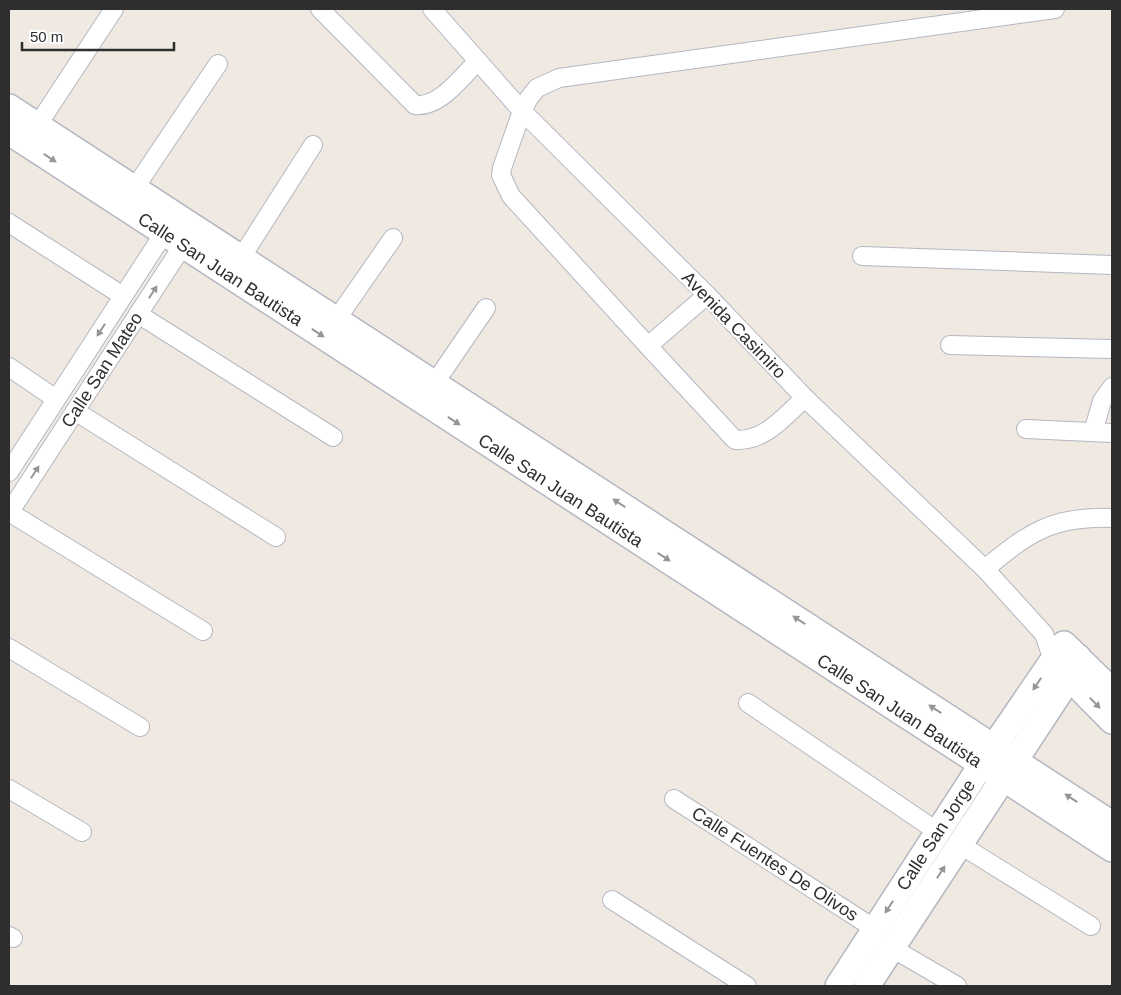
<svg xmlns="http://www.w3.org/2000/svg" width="1121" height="995" font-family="Arial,sans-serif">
<rect width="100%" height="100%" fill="#efe9e1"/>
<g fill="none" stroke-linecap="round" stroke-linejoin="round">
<defs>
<g id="street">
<path d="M320,9L415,105C440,108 461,77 478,61"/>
<path d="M432,9L522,111L707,295L805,398L985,569L1044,634L1053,660"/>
<path d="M37,126L114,9"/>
<path d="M134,189L218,64"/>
<path d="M9,223L123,296"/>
<path d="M862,256L1112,265"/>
<path d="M241,258L313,145"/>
<path d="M707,295L648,346L511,196L501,175L502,168L522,111L529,98L537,88L559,78L1055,9"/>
<path d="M138,314L333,437"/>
<path d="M336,320L393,238"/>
<path d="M950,345L1112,349"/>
<path d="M648,346L735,440C766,441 782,418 805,398"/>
<path d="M9,367L56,399"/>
<path d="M434,384L486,308"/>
<path d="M75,411L276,537"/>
<path d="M1026,429L1112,433"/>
<path d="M1093,432L1102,401L1112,387"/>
<path d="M9,472L170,224"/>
<path d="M9,512L203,631"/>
<path d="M9,513L189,236"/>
<path d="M985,569C1029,532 1053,516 1112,518"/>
<path d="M9,648L140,727"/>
<path d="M748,703L938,832"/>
<path d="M9,789L82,832"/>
<path d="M674,799L875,929"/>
<path d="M959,844L1091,926"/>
<path d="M612,900L747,986"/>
<path d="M9,936L13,938"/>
<path d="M892,948L957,986"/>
</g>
<g id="secondary">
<path d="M9,107L1112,824"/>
<path id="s1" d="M9,132L1112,849"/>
<path d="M1058,666L1112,721"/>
<path id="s2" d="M838,986L982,764L1064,644L1112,691"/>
<path d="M867,986L1060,692L1078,657"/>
</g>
</defs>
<use href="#street" stroke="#b4b7c1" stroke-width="20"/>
<use href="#secondary" stroke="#b4b7c1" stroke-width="28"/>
<use href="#street" stroke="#fff" stroke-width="18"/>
<use href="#secondary" stroke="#fff" stroke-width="25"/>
</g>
<defs><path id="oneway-solid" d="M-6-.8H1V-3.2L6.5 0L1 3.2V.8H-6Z" transform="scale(1.25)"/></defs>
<g fill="#969696">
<use href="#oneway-solid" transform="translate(50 158) rotate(33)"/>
<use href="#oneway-solid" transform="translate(153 292) rotate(-57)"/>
<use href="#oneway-solid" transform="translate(101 330) rotate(123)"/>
<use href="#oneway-solid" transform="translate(318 333) rotate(33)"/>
<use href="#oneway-solid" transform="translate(454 421) rotate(33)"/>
<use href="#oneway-solid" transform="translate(35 472) rotate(-57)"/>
<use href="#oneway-solid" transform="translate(619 503) rotate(-147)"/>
<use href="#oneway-solid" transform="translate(664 557) rotate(33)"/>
<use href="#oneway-solid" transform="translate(799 620) rotate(-147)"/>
<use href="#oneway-solid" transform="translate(1037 684) rotate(124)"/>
<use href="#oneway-solid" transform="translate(1095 703) rotate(46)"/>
<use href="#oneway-solid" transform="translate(935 709) rotate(-147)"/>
<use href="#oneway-solid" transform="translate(1071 798) rotate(-147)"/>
<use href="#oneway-solid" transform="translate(941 872) rotate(-57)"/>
<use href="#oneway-solid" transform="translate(889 907) rotate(123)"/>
</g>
<g text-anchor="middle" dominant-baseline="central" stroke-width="4.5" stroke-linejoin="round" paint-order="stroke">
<g font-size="18" fill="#2e2e2e" stroke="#fff">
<text stroke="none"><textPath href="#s1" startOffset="252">Calle San Juan Bautista</textPath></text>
<text transform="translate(734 325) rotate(46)">Avenida Casimiro</text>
<text transform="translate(102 370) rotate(-57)">Calle San Mateo</text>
<text stroke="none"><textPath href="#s1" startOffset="658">Calle San Juan Bautista</textPath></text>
<text stroke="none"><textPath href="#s1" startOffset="1062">Calle San Juan Bautista</textPath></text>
<text stroke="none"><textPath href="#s2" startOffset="180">Calle San Jorge</textPath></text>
<text transform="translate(775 864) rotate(33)">Calle Fuentes De Olivos</text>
</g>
</g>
<rect width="1121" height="995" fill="none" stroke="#2e2e2e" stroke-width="20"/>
<path d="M22 42v8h152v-8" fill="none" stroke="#2e2e2e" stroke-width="2.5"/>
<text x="30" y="42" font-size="15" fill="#2e2e2e" stroke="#ffffff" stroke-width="4" paint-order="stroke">50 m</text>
</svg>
